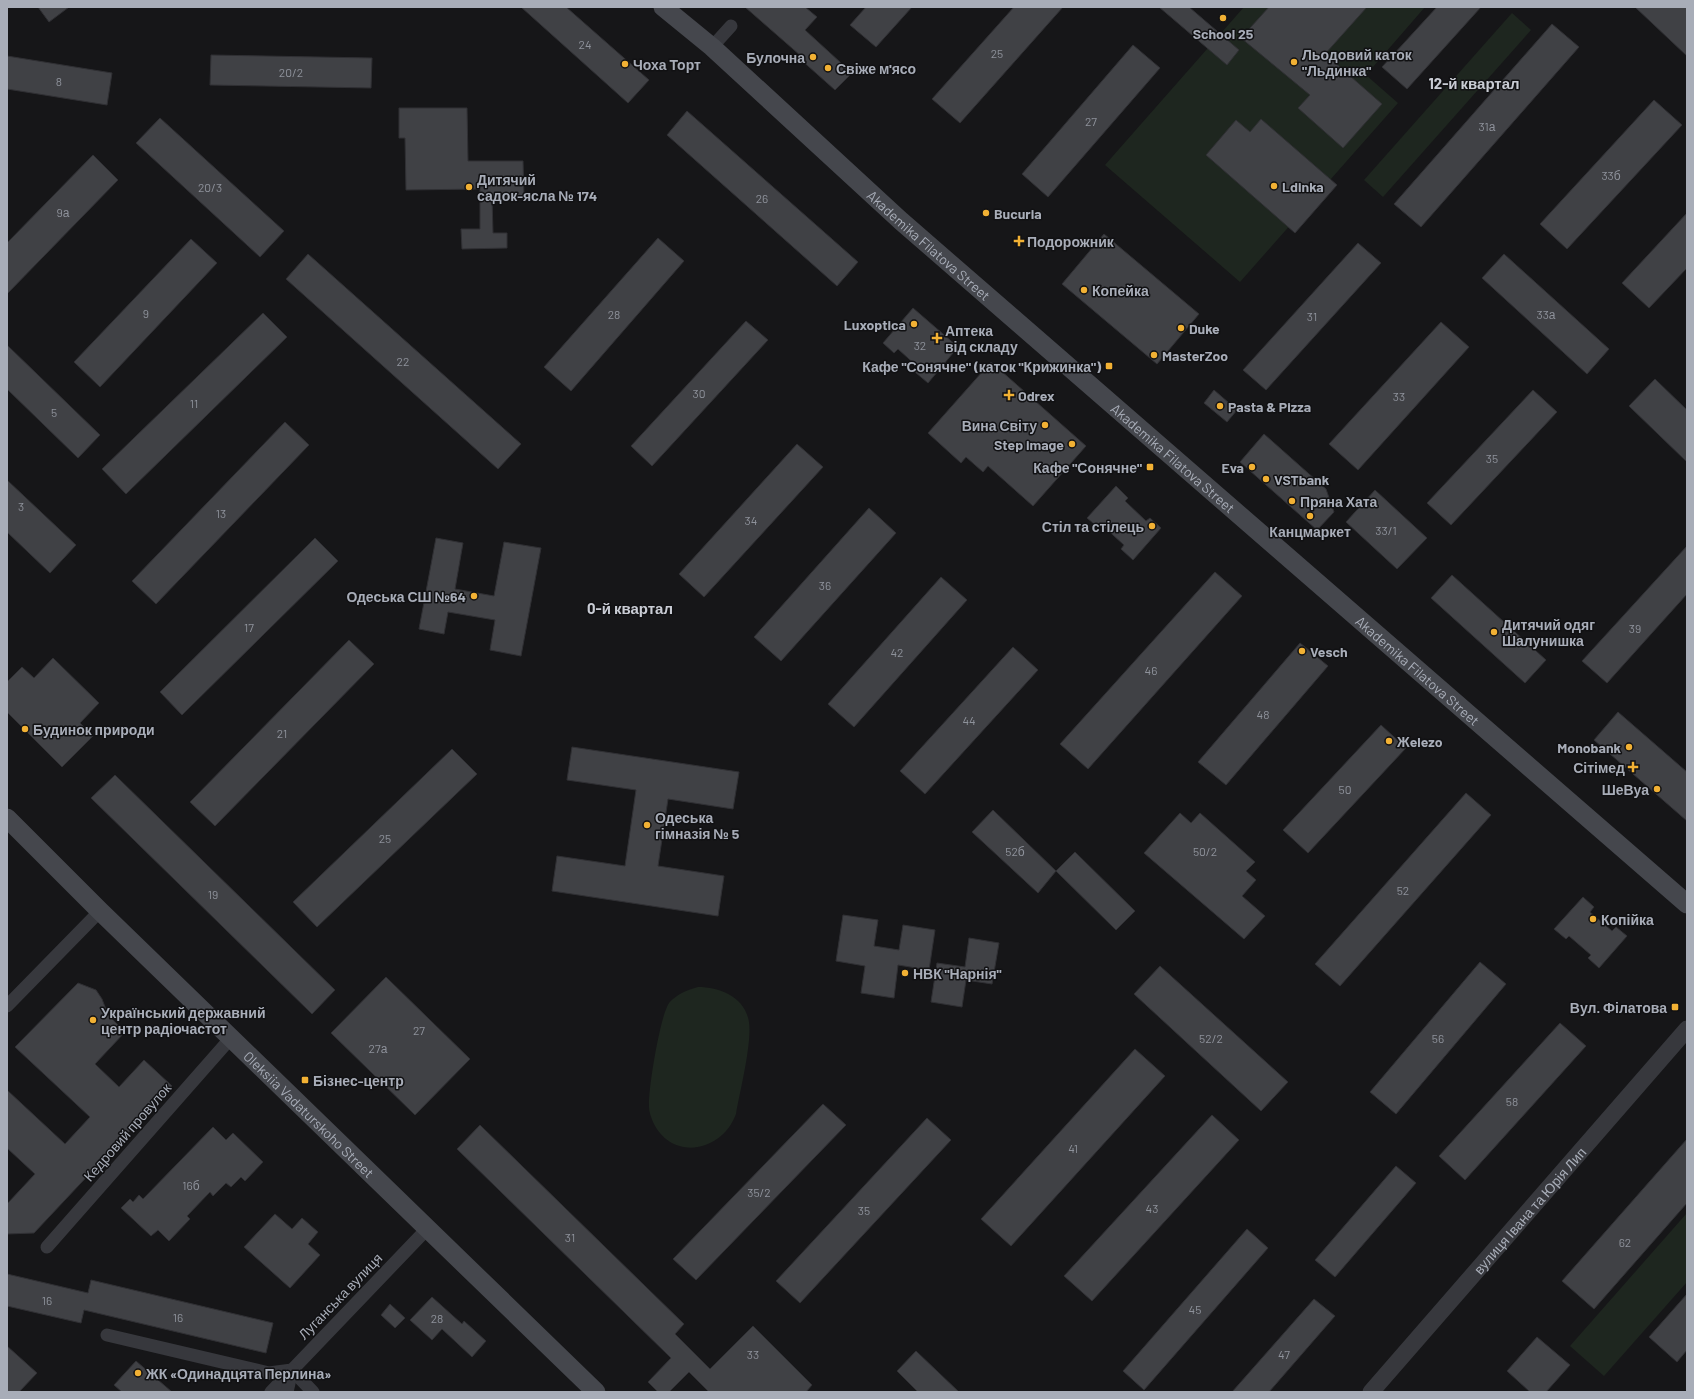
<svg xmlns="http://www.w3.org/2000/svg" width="1694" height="1399" font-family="Barlow,sans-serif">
<rect width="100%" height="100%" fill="#161618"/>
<g fill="#1e261f">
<path d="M1244,7H1425L1366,75L1398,103L1240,282L1105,165Z"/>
<path d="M1512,13L1531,30L1383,197L1364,180Z"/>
<path d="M698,987C720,987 745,997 749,1022C752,1044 740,1091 736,1114C722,1152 672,1162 653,1122C651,1117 649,1112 649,1107C648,1090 660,1016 669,1003C677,994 687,990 698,987Z"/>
<path d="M1687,1213V1282L1604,1376L1570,1346Z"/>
</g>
<g fill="#404145" stroke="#303034">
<path d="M38,7H69L49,22Z"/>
<path d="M521,7H566L649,80L628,103Z"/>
<path d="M745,7H805L817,17L805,30L852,73L835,90L799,58L801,56Z"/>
<path d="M866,7H912L876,47L850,25Z"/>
<path d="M1014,7H1063L960,123L932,99Z"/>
<path d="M1159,7H1189L1239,50L1227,65Z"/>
<path d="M1269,7H1367L1325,54L1382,104L1343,148L1298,108L1310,95L1241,38Z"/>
<path d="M1437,7H1481L1407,89L1382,67Z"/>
<path d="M1635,7H1687V56Z"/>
<path d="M1552,24L1579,47L1421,227L1394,204Z"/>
<path d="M1133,45L1160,68L1048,197L1022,174Z"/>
<path d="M211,55L372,58L371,88L210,85Z"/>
<path d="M7,56L112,73L107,105L7,89Z"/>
<path d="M1654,100L1682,125L1567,249L1540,224Z"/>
<path d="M399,108H467L468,161H523L524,198H492L493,233H507V248L462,249L461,229H480V189L406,190L405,138H399Z"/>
<path d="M687,111L858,262L837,286L667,135Z"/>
<path d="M160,118L284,231L260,257L136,143Z"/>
<path d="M1261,119L1337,185L1295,233L1206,155L1236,120L1250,132Z"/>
<path d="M93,155L118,180L7,294V243Z"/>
<path d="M1687,213V268L1649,308L1622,283Z"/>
<path d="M1104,234L1199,314L1157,364L1062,284Z"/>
<path d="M658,238L684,261L571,391L544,367Z"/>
<path d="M191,239L217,263L100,387L74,362Z"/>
<path d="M1358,243L1381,263L1266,390L1243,370Z"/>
<path d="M308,254L521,444L498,469L286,279Z"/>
<path d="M1504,254L1609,349L1587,374L1482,278Z"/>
<path d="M913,308L958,347L928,383L915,372L919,368L898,349L894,353L883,343Z"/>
<path d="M263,313L287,337L126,494L102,469Z"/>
<path d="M746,321L768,340L652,466L631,446Z"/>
<path d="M1441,322L1469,347L1358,470L1329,444Z"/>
<path d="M7,345L100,435L78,458L7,389Z"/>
<path d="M991,362L1086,446L1033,506L988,466L983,472L966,457L961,463L928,433Z"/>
<path d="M1655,379L1687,410V462L1629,406Z"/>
<path d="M1214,390L1237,410L1227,422L1204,403Z"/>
<path d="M1533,390L1557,412L1451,525L1427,503Z"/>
<path d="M285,422L309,445L156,604L132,581Z"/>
<path d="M1264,434L1326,489L1334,512L1317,530L1240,462Z"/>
<path d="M797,444L823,467L704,597L679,574Z"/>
<path d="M7,480L76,545L50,573L7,532Z"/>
<path d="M1116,486L1128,498L1125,501L1146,521L1150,518L1161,528L1133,560L1121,549L1124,545L1102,525L1099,528L1087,518Z"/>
<path d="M1375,490L1427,538L1397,569L1346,522Z"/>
<path d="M869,508L896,533L781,661L754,637Z"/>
<path d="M315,538L338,561L182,715L160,692Z"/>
<path d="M436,538L463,543L455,589L494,596L504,542L541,548L521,656L490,650L495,620L448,612L444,634L419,629Z"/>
<path d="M1687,546V594L1607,683L1582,661Z"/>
<path d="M1215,572L1242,596L1088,769L1060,744Z"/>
<path d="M1452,575L1546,660L1525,683L1431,598Z"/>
<path d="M941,577L967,600L854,727L828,704Z"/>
<path d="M349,640L374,664L215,826L190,802Z"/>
<path d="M1300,643L1328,666L1226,785L1198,762Z"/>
<path d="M1013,647L1038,670L925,794L900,771Z"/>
<path d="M53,658L99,703L80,723L93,736L62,767L7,712V682L22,667L34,678Z"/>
<path d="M1618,712L1687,772V821L1594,740Z"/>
<path d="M1381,725L1406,748L1308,853L1283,830Z"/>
<path d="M572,747L739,772L733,809L668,799L658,866L724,876L718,916L552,891L557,856L625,866L636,790L567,780Z"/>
<path d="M452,749L477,774L317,927L293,902Z"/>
<path d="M115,775L335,990L312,1014L91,798Z"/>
<path d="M1466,793L1491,815L1340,986L1315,964Z"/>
<path d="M993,810L1056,871L1038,893L972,832Z"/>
<path d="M1180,813L1191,823L1200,813L1255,862L1246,871L1256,880L1242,896L1265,916L1244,939L1144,853Z"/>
<path d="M1075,852L1135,911L1116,930L1056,871Z"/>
<path d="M1583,897L1594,907L1590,912L1612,931L1616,927L1627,936L1599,968L1588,958L1591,955L1569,936L1566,939L1554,929Z"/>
<path d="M843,915L878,920L874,946L899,950L903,925L935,930L929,970L898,965L894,998L861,993L865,966L836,961Z"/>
<path d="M969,938L999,943L992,984L966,980L962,1007L931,1002L937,963L965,967Z"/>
<path d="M1480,962L1506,984L1396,1114L1370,1092Z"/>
<path d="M1160,966L1288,1082L1261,1111L1134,994Z"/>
<path d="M386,977L470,1059L415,1115L331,1033Z"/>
<path d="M78,983L96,990L102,999L108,1015L125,1032L95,1064L119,1087L144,1060L172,1086L34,1233L7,1234V1204L35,1174L7,1148V1090L65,1144L90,1117L15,1047Z"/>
<path d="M1560,1023L1586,1046L1465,1180L1439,1156Z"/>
<path d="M1135,1049L1165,1076L1011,1246L981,1219Z"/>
<path d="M823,1104L846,1125L696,1280L673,1259Z"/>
<path d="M1212,1115L1239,1140L1092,1301L1064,1276Z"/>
<path d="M927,1118L951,1140L800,1303L776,1281Z"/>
<path d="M480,1125L684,1324L675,1334L710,1369L753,1326L812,1385L806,1392H709L689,1372L669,1392H658L648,1382L671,1358L457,1149Z"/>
<path d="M213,1127L226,1140L233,1133L263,1162L245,1181L241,1177L231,1187L226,1183L213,1196L210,1192L187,1216L190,1219L169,1241L158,1230L151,1236L121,1208L130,1199L133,1202L139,1195L143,1199Z"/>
<path d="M1687,1139V1203L1594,1309L1562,1281Z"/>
<path d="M1396,1166L1416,1183L1335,1277L1315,1260Z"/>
<path d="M275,1214L292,1229L302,1218L318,1232L308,1244L320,1255L290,1288L244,1247Z"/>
<path d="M1247,1229L1268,1248L1144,1390L1123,1371Z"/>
<path d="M7,1274L88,1293L91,1280L273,1323L266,1353L84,1310L81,1323L7,1306Z"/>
<path d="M1687,1294V1350L1677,1362L1649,1337Z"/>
<path d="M432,1297L462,1324L464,1321L486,1341L472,1357L442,1329L432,1340L410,1320Z"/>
<path d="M1314,1299L1335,1316L1269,1392H1232Z"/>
<path d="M390,1304L405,1318L395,1328L381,1315Z"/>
<path d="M1537,1337L1570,1365L1546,1392H1530L1507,1371Z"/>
<path d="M7,1346L37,1373L19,1392H7Z"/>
<path d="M916,1351L959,1392H918L897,1371Z"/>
<path d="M136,1361L172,1392H122L114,1385Z"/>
</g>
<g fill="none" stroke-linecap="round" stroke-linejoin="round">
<g stroke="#37383d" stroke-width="13">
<path d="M712,47L731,26"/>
<path d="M7,1006L100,911"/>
<path d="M47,1247L230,1039"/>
<path d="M107,1335L269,1373L292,1370"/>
<path d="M292,1370L313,1392"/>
<path d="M271,1392L427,1229"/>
<path d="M287,1392L292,1370"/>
</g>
<path stroke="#37383d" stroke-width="17" id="s1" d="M1371,1392L1687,1029"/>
<g stroke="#45474d" stroke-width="19">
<path id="s2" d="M663,7L712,47L901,221L1687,904"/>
<path id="s3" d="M7,818L100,911L596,1392"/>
</g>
</g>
<g fill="#f2b134" stroke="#111113" stroke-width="1.5">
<circle cx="1223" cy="18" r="4"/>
<circle cx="813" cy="57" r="4"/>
<circle cx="1294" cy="62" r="4"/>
<circle cx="625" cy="64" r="4"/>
<circle cx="828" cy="68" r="4"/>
<circle cx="1274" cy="186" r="4"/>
<circle cx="469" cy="187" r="4"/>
<circle cx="986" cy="213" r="4"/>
<path d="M1017 235h4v4h4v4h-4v4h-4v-4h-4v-4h4z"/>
<circle cx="1084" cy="290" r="4"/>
<circle cx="914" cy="324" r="4"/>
<circle cx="1181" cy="328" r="4"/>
<path d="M935 332h4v4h4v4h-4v4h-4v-4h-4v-4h4z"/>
<circle cx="1154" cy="355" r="4"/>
<rect x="1105" y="362" width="8" height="8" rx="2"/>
<path d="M1007 389h4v4h4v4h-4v4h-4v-4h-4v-4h4z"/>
<circle cx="1220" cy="406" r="4"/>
<circle cx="1045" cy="425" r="4"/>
<circle cx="1072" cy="444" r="4"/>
<rect x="1146" y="463" width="8" height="8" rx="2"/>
<circle cx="1252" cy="467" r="4"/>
<circle cx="1266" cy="479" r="4"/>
<circle cx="1292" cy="501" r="4"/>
<circle cx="1310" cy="516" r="4"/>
<circle cx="1152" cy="526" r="4"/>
<circle cx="474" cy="596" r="4"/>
<circle cx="1494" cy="632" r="4"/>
<circle cx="1302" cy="651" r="4"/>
<circle cx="25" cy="729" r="4"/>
<circle cx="1389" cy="741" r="4"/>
<circle cx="1629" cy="747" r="4"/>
<path d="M1631 761h4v4h4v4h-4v4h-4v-4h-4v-4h4z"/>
<circle cx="1657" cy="789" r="4"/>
<circle cx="647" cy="825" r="4"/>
<circle cx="1593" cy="919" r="4"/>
<circle cx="905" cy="973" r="4"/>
<rect x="1671" y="1003" width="8" height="8" rx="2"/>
<circle cx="93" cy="1020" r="4"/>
<rect x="301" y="1076" width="8" height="8" rx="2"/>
<circle cx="138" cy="1373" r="4"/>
</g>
<g text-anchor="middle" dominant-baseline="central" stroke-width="3" stroke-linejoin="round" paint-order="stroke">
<g font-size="12" fill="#8e929b">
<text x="585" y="44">24</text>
<text x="997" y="53">25</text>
<text x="291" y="72">20/2</text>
<text x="59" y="81">8</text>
<text x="1091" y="121">27</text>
<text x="1487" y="126">31а</text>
<text x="1611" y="175">33б</text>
<text x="210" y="187">20/3</text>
<text x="762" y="198">26</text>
<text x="63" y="212">9а</text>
<text x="146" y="313">9</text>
<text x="614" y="314">28</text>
<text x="1546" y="314">33а</text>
<text x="1312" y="316">31</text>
<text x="920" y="345">32</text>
<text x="403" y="361">22</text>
<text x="699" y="393">30</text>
<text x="1399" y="396">33</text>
<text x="194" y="403">11</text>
<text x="54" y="412">5</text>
<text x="1492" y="458">35</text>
<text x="21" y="506">3</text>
<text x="221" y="513">13</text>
<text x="751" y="520">34</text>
<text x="1386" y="530">33/1</text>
<text x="825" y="585">36</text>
<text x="249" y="627">17</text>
<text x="1635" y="628">39</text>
<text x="897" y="652">42</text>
<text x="1151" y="670">46</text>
<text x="1263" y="714">48</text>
<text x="969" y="720">44</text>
<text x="282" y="733">21</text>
<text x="1345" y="789">50</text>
<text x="385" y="838">25</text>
<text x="1015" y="851">52б</text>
<text x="1205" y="851">50/2</text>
<text x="1403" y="890">52</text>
<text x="213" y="894">19</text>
<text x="419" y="1030">27</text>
<text x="1211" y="1038">52/2</text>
<text x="1438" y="1038">56</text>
<text x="378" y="1048">27а</text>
<text x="1512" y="1101">58</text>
<text x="1073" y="1148">41</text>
<text x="191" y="1185">16б</text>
<text x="759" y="1192">35/2</text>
<text x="1152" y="1208">43</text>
<text x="864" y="1210">35</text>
<text x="570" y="1237">31</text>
<text x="1625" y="1242">62</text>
<text x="47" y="1300">16</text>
<text x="1195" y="1309">45</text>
<text x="178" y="1317">16</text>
<text x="437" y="1318">28</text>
<text x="753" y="1354">33</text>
<text x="1284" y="1354">47</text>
</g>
<g font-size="14" font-weight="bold" fill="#a8adb8" stroke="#111113" text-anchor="start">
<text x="1223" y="33" text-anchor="middle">School 25</text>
<text x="1302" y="54">Льодовий каток<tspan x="1302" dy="16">"Льдинка"</tspan></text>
<text x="805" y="57" text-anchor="end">Булочна</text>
<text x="633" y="64">Чоха Торт</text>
<text x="836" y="68">Свіже м'ясо</text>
<text x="477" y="179">Дитячий<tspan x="477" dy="16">садок-ясла № 174</tspan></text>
<text x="1282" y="186">Ldinka</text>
<text x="994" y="213">Bucuria</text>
<text x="1027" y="241">Подорожник</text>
<text x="1092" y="290">Копейка</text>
<text x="906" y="324" text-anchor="end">Luxoptica</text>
<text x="1189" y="328">Duke</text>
<text x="945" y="330">Аптека<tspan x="945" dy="16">від складу</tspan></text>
<text x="1162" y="355">MasterZoo</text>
<text x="1101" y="366" text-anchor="end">Кафе "Сонячне" (каток "Крижинка")</text>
<text x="1018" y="395">Odrex</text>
<text x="1228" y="406">Pasta &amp; Pizza</text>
<text x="1037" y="425" text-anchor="end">Вина Світу</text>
<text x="1064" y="444" text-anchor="end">Step image</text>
<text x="1142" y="467" text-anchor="end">Кафе "Сонячне"</text>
<text x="1244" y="467" text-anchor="end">Eva</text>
<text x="1274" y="479">VSTbank</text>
<text x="1300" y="501">Пряна Хата</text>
<text x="1144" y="526" text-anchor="end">Стіл та стілець</text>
<text x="1310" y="531" text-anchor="middle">Канцмаркет</text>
<text x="466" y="596" text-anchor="end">Одеська СШ №64</text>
<text x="1502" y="624">Дитячий одяг<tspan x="1502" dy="16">Шалунишка</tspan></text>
<text x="1310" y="651">Vesch</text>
<text x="33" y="729">Будинок природи</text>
<text x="1397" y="741">Жelezo</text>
<text x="1621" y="747" text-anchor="end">Monobank</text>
<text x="1625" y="767" text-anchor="end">Сітімед</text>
<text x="1649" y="789" text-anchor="end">ШеВуа</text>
<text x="655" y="817">Одеська<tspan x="655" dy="16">гімназія № 5</tspan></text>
<text x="1601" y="919">Копійка</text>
<text x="913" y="973">НВК "Нарнія"</text>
<text x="1667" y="1007" text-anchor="end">Вул. Філатова</text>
<text x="101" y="1012">Український державний<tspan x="101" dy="16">центр радіочастот</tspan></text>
<text x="313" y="1080">Бізнес-центр</text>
<text x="146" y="1373">ЖК «Одинадцята Перлина»</text>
</g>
<g font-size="14" fill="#a8adb8" stroke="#111113">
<text stroke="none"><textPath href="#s2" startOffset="357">Akademika Filatova Street</textPath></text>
<text stroke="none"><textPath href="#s2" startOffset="681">Akademika Filatova Street</textPath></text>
<text stroke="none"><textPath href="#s2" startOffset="1005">Akademika Filatova Street</textPath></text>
<text stroke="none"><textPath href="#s3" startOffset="423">Oleksiia Vadaturskoho Street</textPath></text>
<text transform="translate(127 1132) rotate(-49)">Кедровий провулок</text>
<text stroke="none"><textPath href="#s1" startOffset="241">вулиця Івана та Юрія Лип</textPath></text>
<text transform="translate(340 1296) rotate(-46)">Луганська вулиця</text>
</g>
<g font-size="15" font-weight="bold" fill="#c9ccd4" stroke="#111113">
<text x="1474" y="83">12-й квартал</text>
<text x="630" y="608">0-й квартал</text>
</g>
</g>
<rect width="1694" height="1399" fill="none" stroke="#a8adb8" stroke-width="16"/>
</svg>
